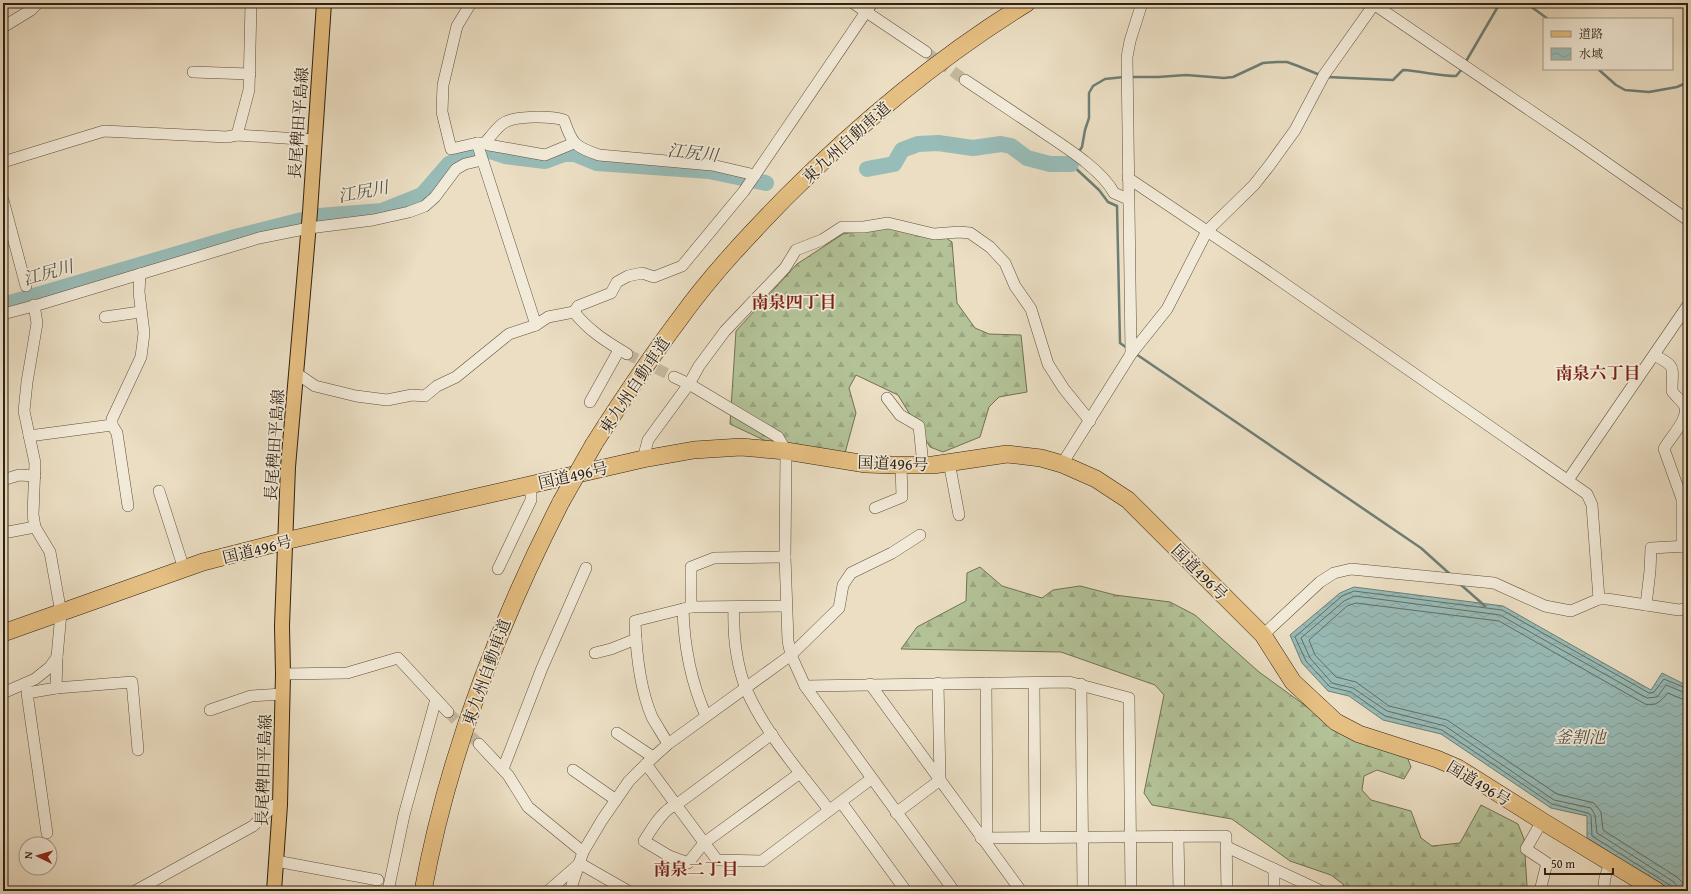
<svg xmlns="http://www.w3.org/2000/svg" width="1691" height="894" font-family="'Gentium Book Plus','Noto Serif JP',serif">
<defs>
<pattern id="forest-firs" width="22" height="20" patternUnits="userSpaceOnUse"><rect width="22" height="20" fill="#b3c297"/><path d="M5 1l3.5 6h-7zM16 11l3.5 6h-7z" fill="#9aa681"/></pattern>
<pattern id="water-waves" width="16" height="10" patternUnits="userSpaceOnUse"><rect width="16" height="10" fill="#98bcb8"/><path d="M0 5q4-4 8 0t8 0" fill="none" stroke="#83a19d"/></pattern>
</defs>
<rect width="100%" height="100%" fill="#ebdec3"/>
<filter id="stains"><feTurbulence type="fractalNoise" baseFrequency=".005" numOctaves="4"/><feColorMatrix values="0 0 0 0 .2 0 0 0 0 .09 0 0 0 0 .02 0 0 0 .5 -.17"/></filter>
<radialGradient id="worn" r=".72"><stop offset=".6" stop-color="#630" stop-opacity="0"/><stop offset="1" stop-color="#630" stop-opacity=".3"/></radialGradient>
<g fill="url(#forest-firs)" stroke="#717154">
<path d="M885,227L940,234L952,242L957,303L975,328L989,334L1021,335L1027,392L999,397L989,407L980,437L943,452L930,447L898,395L856,375L849,388L856,413L845,453L768,442L730,424L736,331L797,264L843,234Z"/>
<path d="M980,567L1002,586L1042,598L1053,590L1080,586L1115,595L1170,602L1195,615L1259,672L1339,730L1406,754L1411,767L1404,779L1377,770L1364,776L1362,790L1371,800L1411,811L1421,838L1432,846L1460,843L1481,805L1518,824L1524,839L1527,886L1531,891H1345L1343,884L1331,875L1290,861L1232,819L1152,805L1144,793L1164,695L1155,685L1061,652L901,649L917,627L966,601L967,573Z"/>
</g>
<path fill="url(#water-waves)" stroke="#6e7e75" d="M1354,587L1503,606L1651,690L1662,673L1688,686V891H1672L1587,838V816L1551,808L1441,734L1383,720L1349,696L1328,691L1302,663L1290,635L1340,593Z"/>
<g fill="none" stroke-linecap="round" stroke-linejoin="round">
<g stroke="#646e64" stroke-width="1">
<path d="M1673,891L1671,886L1592,836L1591,816L1588,813L1552,804L1442,730L1385,716L1351,692L1330,687L1306,661L1295,637L1342,596L1354,591L1502,610L1649,693L1654,692L1664,679L1688,689"/>
<path d="M1678,891L1677,886L1674,882L1597,833L1595,815L1591,808L1554,800L1445,726L1387,711L1353,688L1332,683L1310,658L1301,638L1344,601L1355,596L1500,615L1647,698L1657,697L1666,685L1688,694"/>
<path d="M1684,891L1683,883L1677,877L1603,830L1601,812L1594,803L1557,794L1447,720L1389,706L1356,682L1336,677L1315,655L1309,640L1347,606L1356,603L1499,621L1645,704C1657,707 1661,700 1668,693L1682,699L1688,700"/>
</g>
<g stroke="#6e7e75" stroke-width="2.5">
<path d="M1526,3L1548,19"/>
<path d="M1465,63L1500,3"/>
<path d="M1598,69L1616,85L1625,90L1649,92L1677,87L1688,82"/>
<path d="M1131,77H1158L1186,75L1224,78L1233,77L1263,63L1277,62H1287L1298,66L1320,75"/>
<path d="M1327,77L1393,80L1403,70C1421,71 1438,76 1456,76L1463,68"/>
<path d="M1078,153L1082,147L1085,130L1089,118V93L1093,86L1105,79L1124,77"/>
<path d="M1075,159L1071,164L1099,190L1108,202L1117,206L1120,343L1127,348"/>
<path d="M1136,354L1421,548L1451,575"/>
<path d="M1460,584L1485,606"/>
</g>
<g stroke="#98bcb8" stroke-width="16">
<path d="M867,169L894,164L902,150L918,144L938,143L973,148L1001,144L1011,146L1027,158L1050,164H1071"/>
<path d="M3,305L235,237L298,221L319,216L382,211L422,195L449,164L472,153L490,151L505,156L545,161L564,154H575L597,163L709,171L766,183"/>
</g>
<g stroke="#c5b89f" stroke-width="11" stroke-dasharray="11 5.5" stroke-linecap="butt">
<path d="M926,52L965,80"/>
<path d="M627,354L674,377"/>
<path d="M448,712L479,744"/>
</g>
<defs>
<g id="minor">
<path d="M471,3L457,26L443,85L442,112L451,149L477,143L536,325L548,317L574,312C589,331 607,342 627,354"/>
<path d="M853,3L926,52"/>
<path d="M1372,3L1581,145L1688,220"/>
<path d="M3,27L31,10L38,3"/>
<path d="M193,72L250,74"/>
<path d="M965,80C989,96 1013,112 1037,128C1060,144 1101,168 1114,193L1128,199"/>
<path d="M237,135L249,90L251,3"/>
<path d="M477,143H485C490,137 496,129 502,124C514,115 551,116 564,120C572,144 575,147 599,155L712,165L755,175"/>
<path d="M485,143L489,145L545,155L574,143"/>
<path d="M3,162L104,131L227,137L237,135L314,140"/>
<path d="M1128,178L1265,270L1587,494L1592,505L1599,599"/>
<path d="M3,200L26,286"/>
<path d="M574,312L578,306L611,293L617,282L628,276L642,273L654,277L682,266L744,191L872,3"/>
<path d="M3,314L41,304L259,238L309,228L373,220L409,212L425,206L435,197L456,169L465,164L482,160"/>
<path d="M105,317L140,312"/>
<path d="M1131,354L1127,57L1130,41L1142,3"/>
<path d="M1654,355C1677,367 1672,366 1672,391C1675,396 1681,400 1684,405C1691,418 1669,438 1664,449L1682,499V546"/>
<path d="M296,373L315,386L356,396L387,400L412,395L425,396L437,386L456,377L509,334L536,325"/>
<path d="M674,377L689,384L778,437L786,451L785,557L788,641L791,655L805,686L954,891"/>
<path d="M887,398L900,415L919,426L923,465"/>
<path d="M590,402L619,350"/>
<path d="M112,425L117,433L128,506"/>
<path d="M29,436L112,425V419L141,357L144,333L139,292L140,274"/>
<path d="M643,459L648,440L689,384L699,366L725,331L785,268L796,250L822,240L842,227H864L888,223L934,234L959,232L970,233L990,247L1005,263L1015,286L1031,309L1048,364L1064,389L1090,421"/>
<path d="M949,462L959,515"/>
<path d="M1062,464L1131,354L1167,309L1207,231L1254,185L1269,166L1295,130L1324,75L1375,3"/>
<path d="M3,480L19,475L35,476"/>
<path d="M1568,480L1688,305"/>
<path d="M159,491L184,569"/>
<path d="M875,508L902,497L901,465"/>
<path d="M3,533L35,527"/>
<path d="M498,569L531,500V485"/>
<path d="M1646,605L1650,571L1651,548L1688,546"/>
<path d="M691,607V567L714,558L785,557"/>
<path d="M734,607C733,635 736,663 746,689C765,733 800,772 829,810"/>
<path d="M683,609C684,647 691,682 706,716"/>
<path d="M1263,635L1320,582L1334,573L1351,569L1494,583L1545,606L1571,611L1599,599H1607L1679,610L1688,608"/>
<path d="M595,653L611,649L636,639"/>
<path d="M283,674L347,673L398,658L448,712"/>
<path d="M938,683L940,780"/>
<path d="M1034,683L1035,837"/>
<path d="M870,684L1021,891"/>
<path d="M1081,684L1083,891"/>
<path d="M805,686L1069,682L1129,698L1131,891"/>
<path d="M56,688L132,682L138,750"/>
<path d="M3,693L35,679L50,667L57,657L61,613L50,552L35,527L33,515L35,463L24,411L27,382L37,323L34,305"/>
<path d="M210,710L251,696L283,694"/>
<path d="M617,733L653,757"/>
<path d="M772,734L676,805C664,808 651,830 644,841L669,856L688,863L704,843L800,773"/>
<path d="M479,744L508,775L528,807L583,852"/>
<path d="M668,744C663,735 657,726 652,717C640,689 636,651 635,621L691,607L786,606"/>
<path d="M646,764L717,860L762,861L871,779"/>
<path d="M503,769L542,668L586,568"/>
<path d="M573,770L616,800"/>
<path d="M841,802L906,891"/>
<path d="M896,813L940,780"/>
<path d="M47,833L27,693L56,688L57,657"/>
<path d="M1178,836L1179,891"/>
<path d="M981,838L1226,836L1227,891"/>
<path d="M981,838L987,830L986,683"/>
<path d="M1227,847L1321,891"/>
<path d="M276,861L378,880"/>
<path d="M579,863L628,891"/>
<path d="M1274,869V891"/>
<path d="M135,891L253,826L274,805H280"/>
<path d="M388,891L404,815L436,699"/>
<path d="M548,891L579,864"/>
<path d="M570,891L583,852L602,820L629,781L646,764L668,744L791,655L839,608L843,585L851,573L892,553L920,535"/>
<path d="M1540,891L1547,863L1526,849L1542,821"/>
<path d="M1604,891C1604,880 1605,873 1611,864"/>
</g>
<path id="major" d="M274,891L280,805L283,674L282,626L288,467L310,212L324,3"/>
<g id="highway">
<path d="M594,444C622,400 650,358 681,317C712,274 749,235 786,197C859,124 939,57 1027,3"/>
<path d="M3,633L203,562L285,541L643,459L694,450L741,447L786,451L866,464L892,465H933L1007,454L1041,458L1062,464L1096,479L1128,500L1263,635L1293,682L1336,722L1359,734L1437,759L1458,768L1542,821L1657,891"/>
<path d="M423,891C448,755 498,625 561,502"/>
</g>
</defs>
<use href="#minor" stroke="#5e503e" stroke-width="12"/>
<use href="#major" stroke="#2f2011" stroke-width="16"/>
<use href="#highway" stroke="#2f2011" stroke-width="18"/>
<use href="#minor" stroke="#f2ead8" stroke-width="11"/>
<use href="#major" stroke="#e6bf82" stroke-width="14"/>
<use href="#highway" stroke="#e6bf82" stroke-width="17"/>
<defs>
<path id="highway-bridge" d="M561,502L594,444"/>
</defs>
<use href="#highway-bridge" stroke="#2f2011" stroke-width="18" stroke-linecap="butt"/>
<use href="#highway-bridge" stroke="#e6bf82" stroke-width="17"/>
</g>
<g text-anchor="middle" dominant-baseline="central" stroke-width="3.5" stroke-linejoin="round" paint-order="stroke">
<g font-size="16" fill="#2f2011" stroke="#f2ead8">
<text transform="translate(298 123) rotate(-86)">長尾稗田平島線</text>
<text transform="translate(846 142) rotate(-42)">東九州自動車道</text>
<text transform="translate(634 385) rotate(-56)">東九州自動車道</text>
<text transform="translate(274 445) rotate(-86)">長尾稗田平島線</text>
<text transform="translate(893 463) rotate(2)">国道496号</text>
<text transform="translate(573 475) rotate(-13)">国道496号</text>
<text transform="translate(257 549) rotate(-14)">国道496号</text>
<text transform="translate(1200 572) rotate(45)">国道496号</text>
<text transform="translate(486 672) rotate(-70)">東九州自動車道</text>
<text transform="translate(263 770) rotate(-88)">長尾稗田平島線</text>
<text transform="translate(1479 783) rotate(31)">国道496号</text>
</g>
<g font-size="17" font-style="italic" fill="#4e4f43" stroke="#f2ead8">
<text transform="translate(693 152) rotate(6)">江尻川</text>
<text transform="translate(363 191) rotate(-11)">江尻川</text>
<text transform="translate(48 272) rotate(-16)">江尻川</text>
<text x="1580" y="736">釜割池</text>
</g>
<g font-size="17" font-weight="bold" fill="#7a1f14" stroke="#f2ead8">
<text x="794" y="301">南泉四丁目</text>
<text x="1598" y="372">南泉六丁目</text>
<text x="696" y="868">南泉二丁目</text>
</g>
</g>
<rect width="1691" height="894" fill="none" stroke="#ebdec3" stroke-width="16"/>
<rect x="4" y="4" width="1683" height="886" fill="none" stroke="#2f2011" stroke-width="2"/>
<rect x="8" y="8" width="1675" height="878" fill="none" stroke="#2f2011"/>
<rect x="1543" y="18" width="130" height="52" fill="#f2ead8" stroke="#a49988"/>
<rect x="1551" y="31" width="20" height="6" fill="#e6bf82" stroke="#a49988"/>
<text x="1579" y="38" font-size="12" fill="#2f2011">道路</text>
<rect x="1551" y="48" width="20" height="12" fill="url(#water-waves)" stroke="#a49988"/>
<text x="1579" y="58" font-size="12" fill="#2f2011">水域</text>
<g transform="translate(38 856) rotate(275)"><circle r="19" fill="#f2ead8" stroke="#a49988"/>
<path d="M0-3L7 15L0 10L-7 15Z" fill="#8f2418"/>
<text y="-6" font-size="11" font-weight="bold" text-anchor="middle" fill="#2f2011">N</text>
</g>
<path d="M1545 868v6h68v-6" fill="none" stroke="#2f2011" stroke-width="2"/>
<text x="1551" y="868" font-size="12" fill="#2f2011" stroke="#f2ead8" stroke-width="3" paint-order="stroke">50 m</text>
<rect width="100%" height="100%" filter="url(#stains)"/>
<rect width="100%" height="100%" fill="url(#worn)"/>
</svg>
